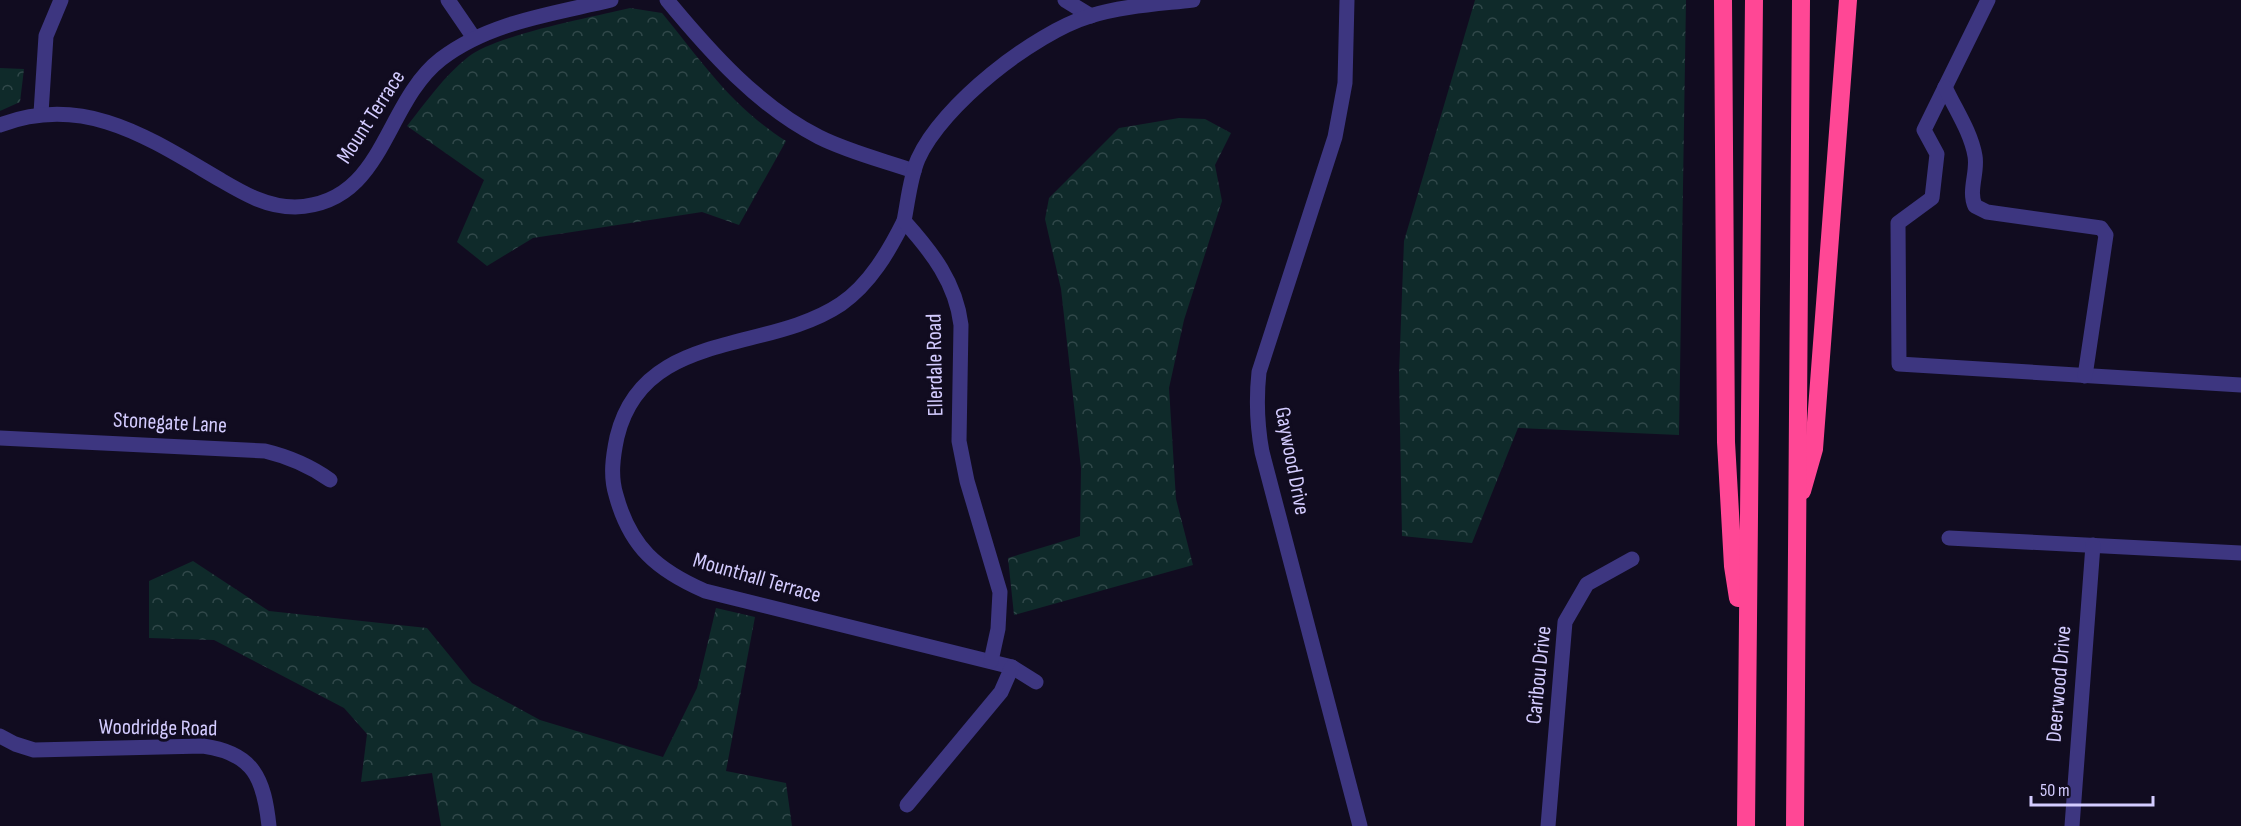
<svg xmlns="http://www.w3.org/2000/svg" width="2241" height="826" font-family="'Sofia Sans Condensed',sans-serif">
<defs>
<pattern id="forest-crowns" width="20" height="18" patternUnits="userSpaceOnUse" patternTransform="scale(1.5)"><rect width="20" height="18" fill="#0f2a2a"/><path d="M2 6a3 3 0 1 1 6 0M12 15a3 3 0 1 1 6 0" fill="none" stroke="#31484a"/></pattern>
</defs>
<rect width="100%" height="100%" fill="#110c20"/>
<g fill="url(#forest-crowns)">
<path d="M1475,0H1686L1679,435L1518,428L1472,543L1402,536L1399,374L1404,241Z"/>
<path d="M630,8L662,13C703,63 731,106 786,141L739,225L702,212L533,238L487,266L457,242L484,180L407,126C426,102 444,76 468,57C495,35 593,17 630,8Z"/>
<path d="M0,68L24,69L20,102L0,111Z"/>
<path d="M1179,118L1205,119L1231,133L1215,165L1222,201L1184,320L1169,388L1176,499L1193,565L1014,615L1008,558L1080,536L1081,468L1061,289L1045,219L1049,198L1119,128Z"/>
<path d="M193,561L269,611L427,628L472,683L540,720L663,757L697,688L716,608L755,617L726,771L786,783L792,826H441L432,773L361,782L367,734L344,708L214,640L149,638V581Z"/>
</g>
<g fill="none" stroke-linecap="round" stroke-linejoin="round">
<g stroke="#3d3680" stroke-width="15">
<path d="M448,0L474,38"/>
<path d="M667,0C710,52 758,106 819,137C849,152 882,160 914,171"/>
<path d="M1065,0L1091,16"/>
<path d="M1347,0L1345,83L1335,137L1259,372C1256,400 1257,425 1262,452L1360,826"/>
<path d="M1988,0L1924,130L1937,154L1932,198L1898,223L1899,364L2241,385"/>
<path d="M1945,87C1955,109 1971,132 1975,156C1978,172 1968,191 1975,206L1987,212L2101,228L2106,235L2085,376"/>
<path d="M41,113L46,36L61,0"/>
<path d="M0,125C84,93 149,138 219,179C243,193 266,207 295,207C385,204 383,104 441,59C489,22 553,14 611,0"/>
<path d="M904,221C889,251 870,284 841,304C767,354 643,329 617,437C613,456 610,476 616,495C630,547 657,570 705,591L1012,667L1036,682"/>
<path d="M0,438L265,451C290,457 309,465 330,480"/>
<path d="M1949,538L2241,553"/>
<path d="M991,661L998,629L1000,592L967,481L959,441L961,325C956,283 932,252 904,221C908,201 910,178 918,159C942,105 1034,33 1090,16C1122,6 1159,4 1193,0"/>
<path d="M0,736L15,744L34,750L203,746C254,753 264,779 269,826"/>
<path d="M907,805L1001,692L1012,667"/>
<path d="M1548,826L1565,622L1587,584L1632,559"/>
<path d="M2072,826L2093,545"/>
</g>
<g stroke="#ff4795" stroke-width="18">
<path d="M1723,0L1726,442L1733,566L1738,598"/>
<path d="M1802,491L1814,449L1848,0"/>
<path d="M1746,826L1754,0"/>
<path d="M1795,826L1801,0"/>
</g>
</g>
<g text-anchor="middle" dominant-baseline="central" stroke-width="6" stroke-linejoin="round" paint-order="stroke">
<g font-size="22" fill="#d4ccff" stroke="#110c20">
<text transform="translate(371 117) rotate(-57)">Mount Terrace</text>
<text transform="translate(935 365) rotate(-91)">Ellerdale Road</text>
<text transform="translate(170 423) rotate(3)">Stonegate Lane</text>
<text transform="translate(1292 461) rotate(79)">Gaywood Drive</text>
<text transform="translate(757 578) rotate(16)">Mounthall Terrace</text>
<text transform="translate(1539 675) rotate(-84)">Caribou Drive</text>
<text transform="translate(2059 684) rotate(-85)">Deerwood Drive</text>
<text transform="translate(158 728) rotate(1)">Woodridge Road</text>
</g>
</g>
<path d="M2031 796v9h122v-9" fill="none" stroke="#d4ccff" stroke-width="3"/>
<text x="2040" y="796" font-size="18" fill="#d4ccff" stroke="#110c20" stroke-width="4.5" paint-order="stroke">50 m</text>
</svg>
